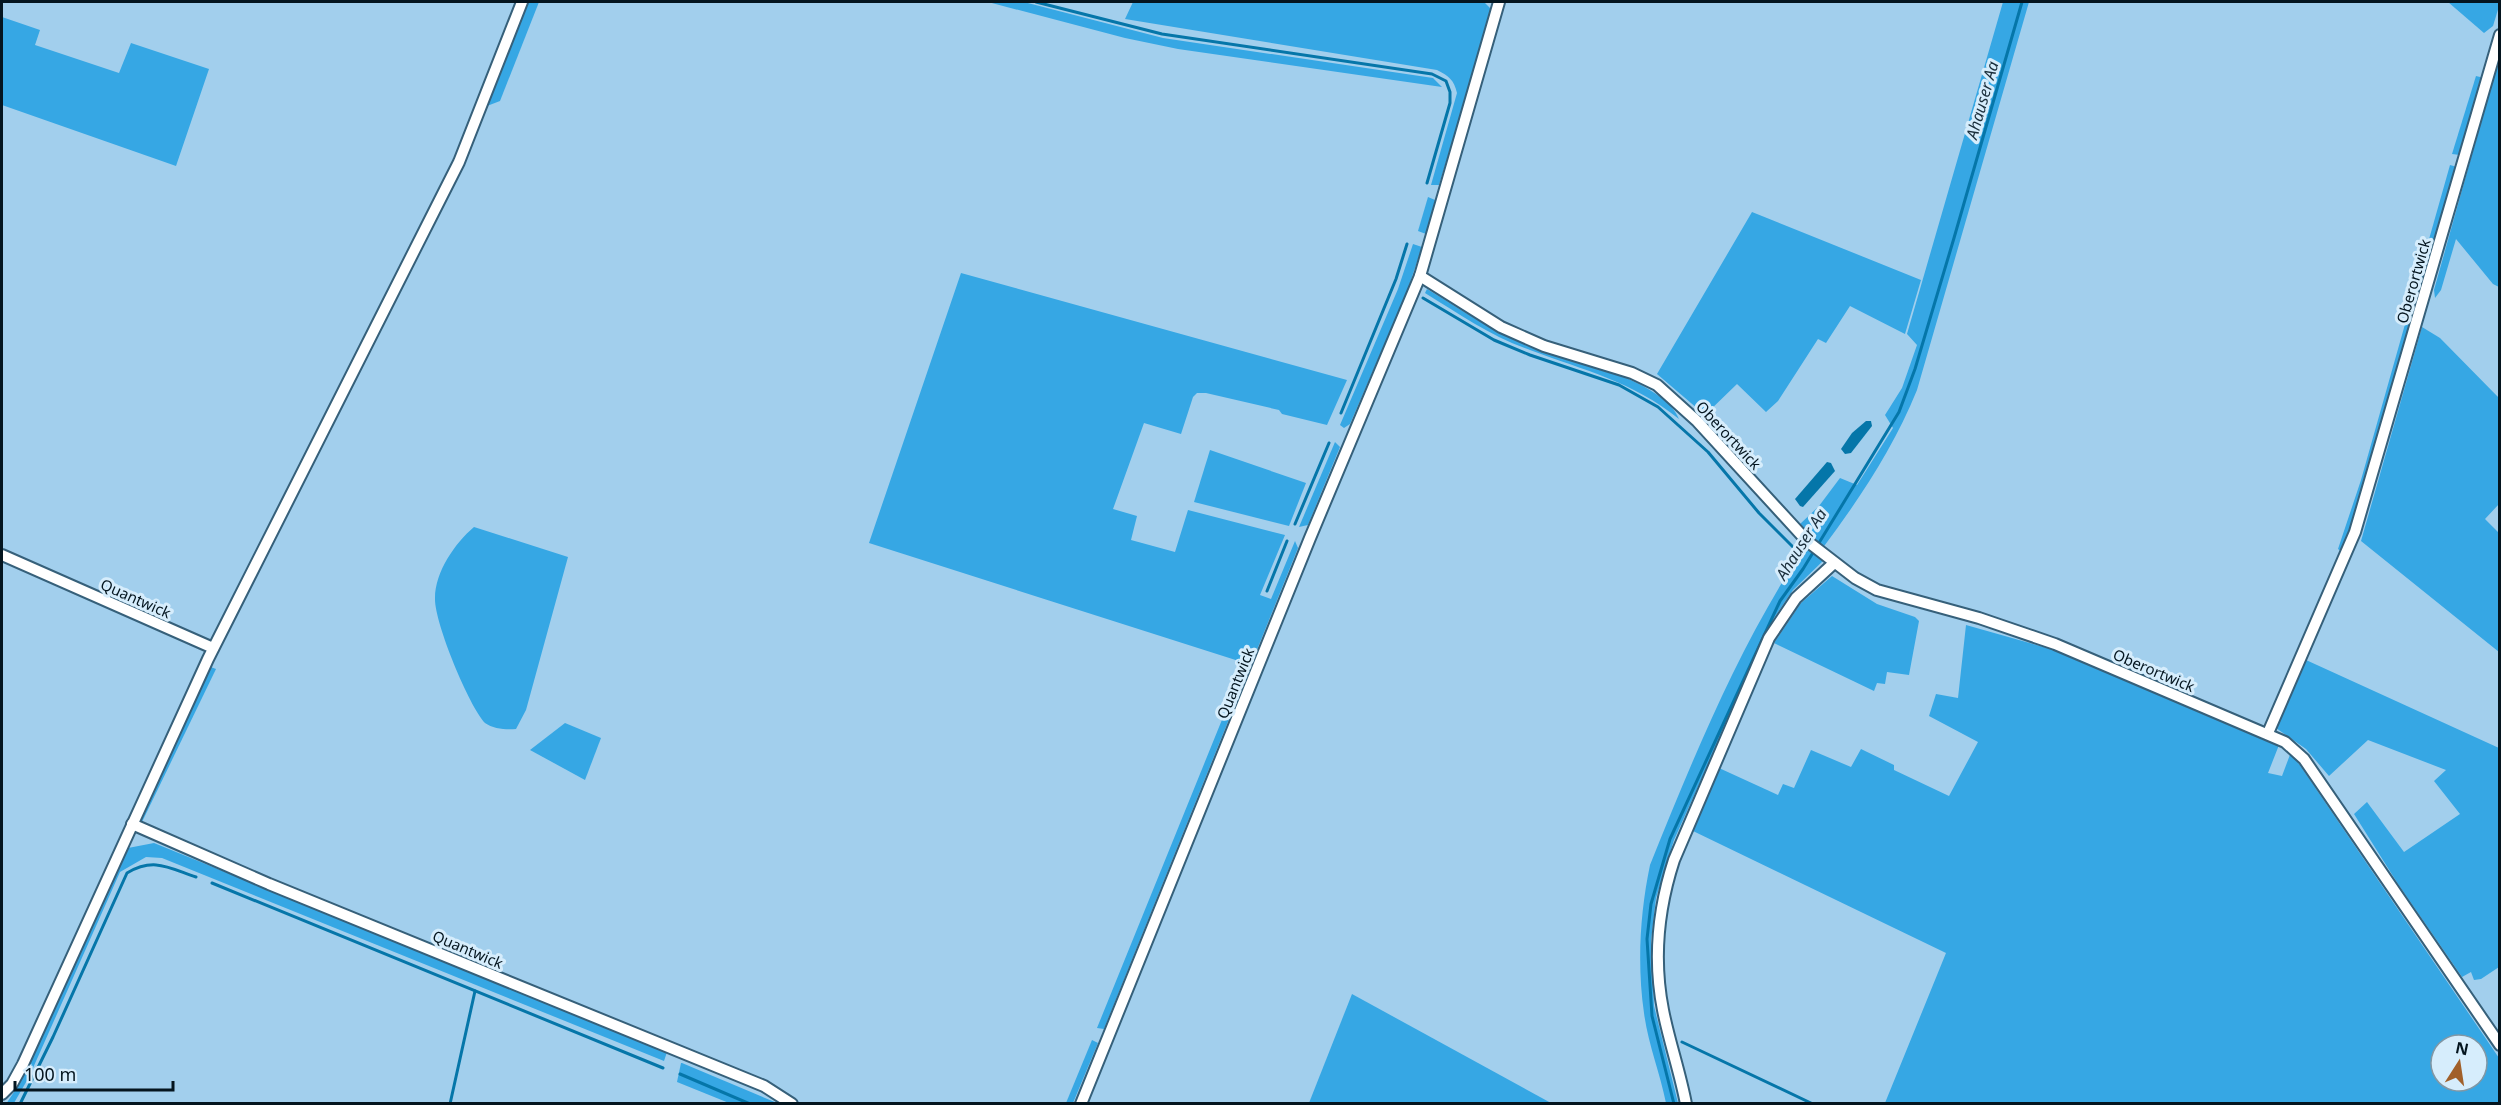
<svg xmlns="http://www.w3.org/2000/svg" width="2501" height="1105" font-family="'Noto Sans',sans-serif">
<rect width="100%" height="100%" fill="#a2cfed"/>
<g fill="#36a7e4" fill-rule="evenodd">
<path d="M527,2H539L500,101L487,106Z"/>
<path d="M988,2H1024L1163,38L1433,78L1442,87L1178,49L1125,38Z"/>
<path d="M1133,2H1484L1492,10L1439,185H1431L1457,93C1454,80 1449,76 1437,70L1125,19Z"/>
<path d="M2003,2H2029L1917,390C1893,449 1860,498 1822,549L1799,525L1819,506L1840,478L1857,485L1893,428L1885,415L1902,388L1917,345L1907,334Z"/>
<path d="M2448,2H2499L2500,3L2493,26L2484,33Z"/>
<path d="M2,17L40,30L35,45L119,73L131,43L209,69L176,166L2,105Z"/>
<path d="M2499,58V287L2493,284L2456,239L2441,290L2435,298L2434,290Z"/>
<path d="M2476,76L2484,78L2460,155L2452,154Z"/>
<path d="M2450,165L2457,167L2359,509L2342,552L2338,549L2361,480Z"/>
<path d="M1428,197L1435,200L1426,234L1418,231Z"/>
<path d="M1752,212L1921,280L1905,334L1850,306L1826,343L1818,339L1778,401L1766,412L1737,384L1705,415L1657,374Z"/>
<path d="M1413,244L1422,247L1407,292L1350,424L1344,428L1340,425L1398,289Z"/>
<path d="M961,273L1347,380L1327,425L1282,414L1279,410L1206,393H1197L1193,397L1181,434L1144,423L1113,509L1137,516L1131,540L1175,552L1188,510L1285,535L1260,595L1271,599L1295,541L1298,548L1104,1029L1097,1028L1245,663L869,543Z"/>
<path d="M1427,289C1449,302 1471,317 1494,329C1537,352 1663,375 1679,419C1632,381 1586,371 1530,350C1492,337 1459,314 1425,293Z"/>
<path d="M2422,327L2440,338L2499,398V504L2485,519L2499,533V652L2361,541Z"/>
<path d="M1335,442L1340,447L1308,525L1299,527Z"/>
<path d="M1210,450L1306,483L1289,526L1194,502Z"/>
<path d="M474,527L568,557L526,710L516,729C507,730 493,729 485,723C469,706 434,622 435,598C435,572 455,543 474,527Z"/>
<path d="M1806,545L1824,560L1793,590L1774,618L1674,840L1656,898L1651,941L1654,1006L1678,1103H1666C1660,1073 1648,1044 1644,1013C1637,964 1640,913 1650,865C1694,756 1740,643 1806,545Z"/>
<path d="M1832,576L1877,604L1915,617L1919,621L1909,675L1887,672L1885,684L1877,683L1874,691L1774,643L1801,603Z"/>
<path d="M1966,625L2058,651L2278,741L2279,745L2268,773L2282,776L2291,752L2499,1058V1103H1885L1946,953L1693,831L1719,768L1778,795L1783,784L1794,788L1811,750L1851,767L1861,749L1894,765V770L1949,796L1978,742L1929,716L1936,694L1958,698ZM2441,1045H2477V1081H2441Z"/>
<path d="M2306,660L2499,748V967L2481,979L2474,980L2471,972L2462,977L2398,884L2354,814L2367,802L2404,852L2460,814L2434,781L2446,770L2368,740L2329,776L2306,749L2276,728Z"/>
<path d="M208,666L216,669L142,822L137,819Z"/>
<path d="M565,723L601,738L585,780L530,750Z"/>
<path d="M154,843L667,1052L664,1061L162,858L146,857L120,872L29,1077L14,1103L6,1104L16,1089L128,848Z"/>
<path d="M1352,994L1551,1103H1309Z"/>
<path d="M1092,1040L1098,1043L1073,1103H1066Z"/>
<path d="M681,1063H682L777,1103H729L677,1082Z"/>
</g>
<g fill="#0576a9">
<path d="M1866,421H1871L1872,426L1851,453L1845,454L1841,449L1852,433Z"/>
<path d="M1827,462L1831,463L1835,471L1803,507L1800,506L1795,499Z"/>
</g>
<g fill="none" stroke-linecap="round" stroke-linejoin="round">
<g stroke="#0576a9" stroke-width="3">
<path d="M1036,2L1162,34L1432,74L1446,81L1450,92V103L1427,183"/>
<path d="M1423,298L1494,340L1530,355L1619,385L1658,407L1708,452L1759,513L1797,551"/>
<path d="M1341,413L1396,279L1407,244"/>
<path d="M1295,524L1329,443"/>
<path d="M1267,591L1287,541"/>
<path d="M212,883L663,1068"/>
<path d="M1682,1042L1813,1104"/>
<path d="M680,1074L750,1104"/>
<path d="M20,1104L53,1037L127,873C154,857 169,868 196,877"/>
<path d="M450,1104L475,991"/>
<path d="M1674,1104L1652,1016L1647,939L1651,904L1670,839L1780,601L1803,569L1899,412L1915,369L1954,238L2022,2"/>
</g>
<defs>
<g id="minor">
<path d="M1420,276L1501,327L1544,346L1632,373L1657,385L1697,421L1807,541L1855,578L1877,590L1979,618L2055,644L2285,742L2304,759L2500,1045"/>
<path d="M2,555L213,648"/>
<path d="M2268,733L2355,532L2500,35"/>
<path d="M132,824L269,884L764,1086L792,1104"/>
<path d="M2,1094L12,1084L23,1064L208,659L459,162L522,2"/>
<path d="M1081,1104L1310,538L1420,276L1499,2"/>
<path d="M1686,1104C1680,1072 1669,1041 1663,1010C1653,959 1658,909 1674,860L1769,638L1796,598L1833,564"/>
</g>
</defs>
<use href="#minor" stroke="#36607a" stroke-width="14"/>
<use href="#minor" stroke="#fff" stroke-width="10"/>
</g>
<g text-anchor="middle" dominant-baseline="central" stroke-width="6" stroke-linejoin="round" paint-order="stroke">
<g font-size="15" fill="#04151f" stroke="#d6edfc">
<text transform="translate(2413 281) rotate(-74)">Oberortwick</text>
<text transform="translate(1729 435) rotate(47)">Oberortwick</text>
<text transform="translate(136 598) rotate(24)">Quantwick</text>
<text transform="translate(2154 670) rotate(23)">Oberortwick</text>
<text transform="translate(1235 683) rotate(-68)">Quantwick</text>
<text transform="translate(468 949) rotate(23)">Quantwick</text>
</g>
<g font-size="16" font-style="italic" fill="#1b2f3c" stroke="#d6edfc">
<text transform="translate(1982 100) rotate(-74)">Ahauser Aa</text>
<text transform="translate(1801 544) rotate(-58)">Ahauser Aa</text>
</g>
</g>
<rect width="2501" height="1105" fill="none" stroke="#04151f" stroke-width="6"/>
<g transform="translate(2459 1063) rotate(12)"><circle r="28" fill="#d6edfc" stroke="#8297a4" stroke-width="1.5"/>
<path d="M0-4.5L10 22L0 15L-10 22Z" fill="#a1602a"/>
<text y="-9" font-size="16" font-weight="bold" text-anchor="middle" fill="#04151f">N</text>
</g>
<path d="M15 1081v9h158v-9" fill="none" stroke="#04151f" stroke-width="3"/>
<text x="24" y="1081" font-size="18" fill="#04151f" stroke="#d6edfc" stroke-width="4.5" paint-order="stroke">100 m</text>
</svg>
